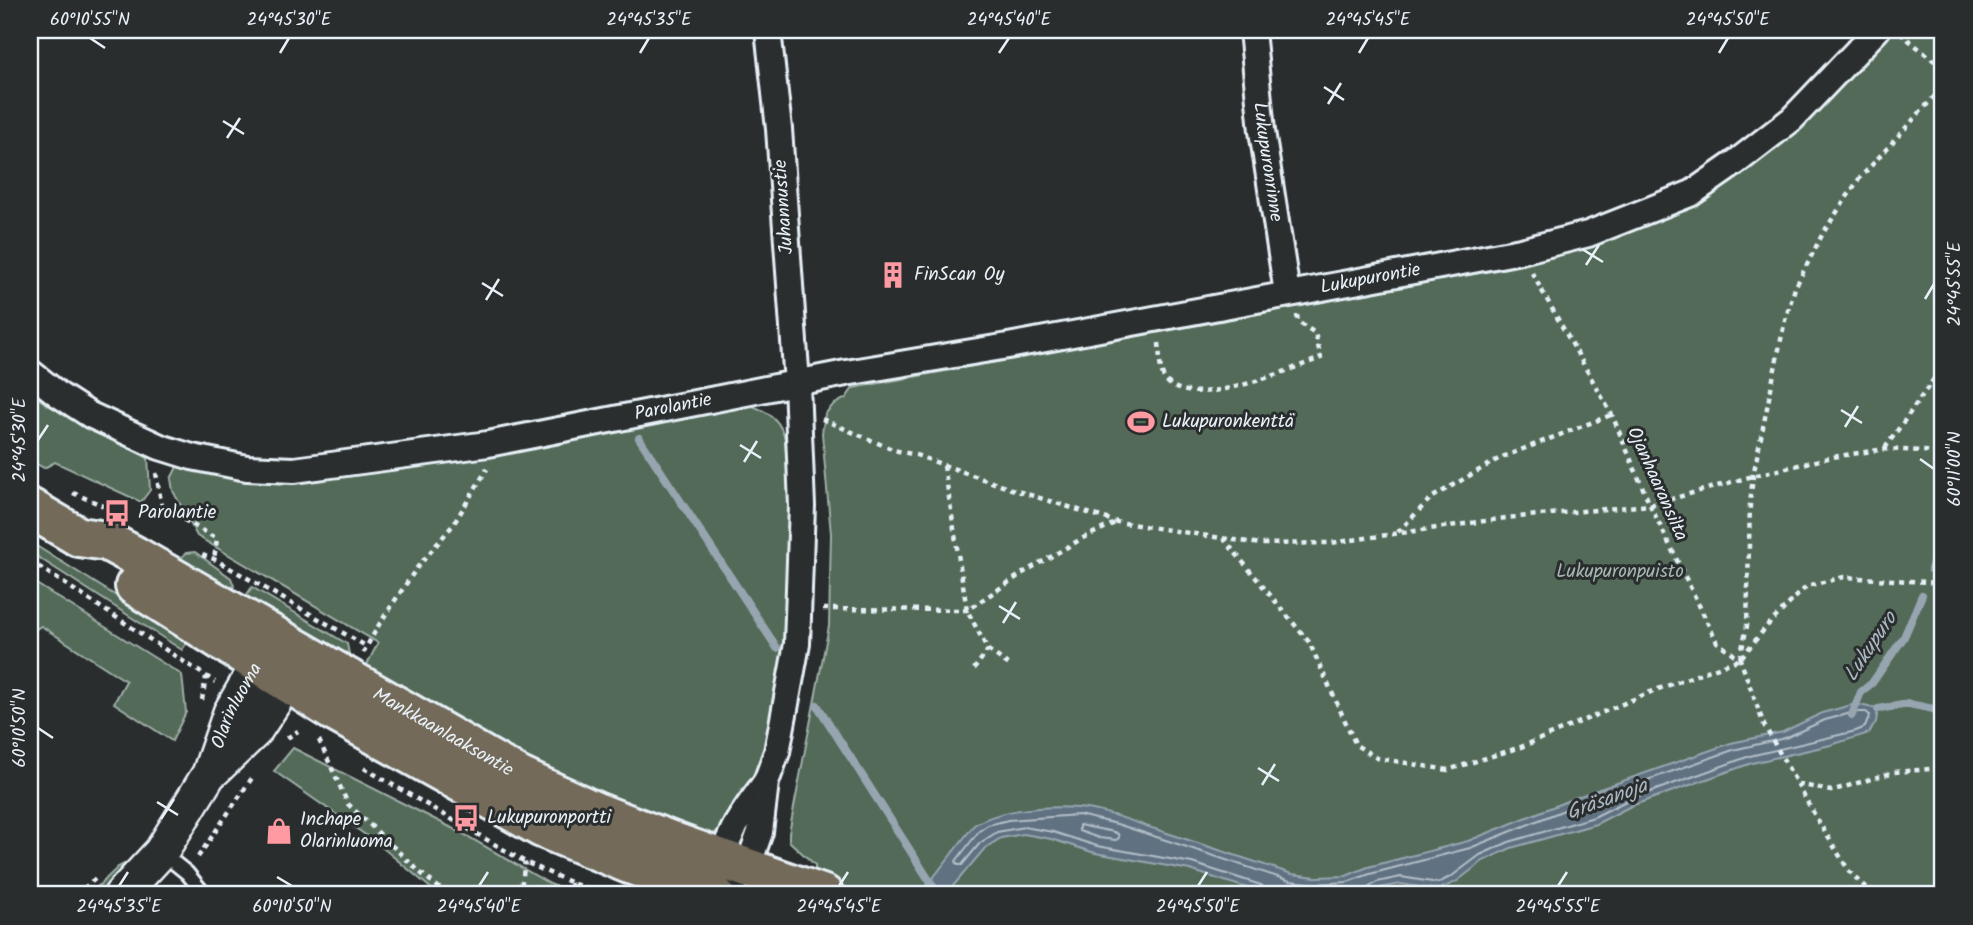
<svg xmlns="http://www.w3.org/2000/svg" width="1973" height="925" font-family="Kalam,sans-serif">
<rect width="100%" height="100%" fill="#2a2d2e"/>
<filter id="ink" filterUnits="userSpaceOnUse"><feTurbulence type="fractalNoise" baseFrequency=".0143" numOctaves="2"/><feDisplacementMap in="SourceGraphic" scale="14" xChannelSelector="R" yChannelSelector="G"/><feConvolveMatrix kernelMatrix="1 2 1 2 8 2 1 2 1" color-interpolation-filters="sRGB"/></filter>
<g filter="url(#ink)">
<g fill="#536b58" stroke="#9eaea8" stroke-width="2">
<path d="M1894,30H1943V895H843L816,885L815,865L789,841V833L829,626L831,534L822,433L825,414L833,405L846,398L853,388L1507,268L1593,245L1701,203L1773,149Z"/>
<path d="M30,392L46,404L148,458L150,490L141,502L55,462L44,468L30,460Z"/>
<path d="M753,406C770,413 780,420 785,439C787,479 794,526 792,566C788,645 778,744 734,812C729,819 720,831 712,834C694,842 672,831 655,826L362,674L378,643L197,536L173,491L171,479L179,463L234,475L508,447Z"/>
<path d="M30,542L188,641L182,650L30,552Z"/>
<path d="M195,552L231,578L234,586L228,596L181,558L186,553Z"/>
<path d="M30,580L182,675L186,712L172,741L114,703L126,681L41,626L30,633Z"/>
<path d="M252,587L347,644L349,654L346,664L241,603Z"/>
<path d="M293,748L460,832L550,884L577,895H439L377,843L274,771Z"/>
<path d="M124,864L115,880L99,895H89L118,867Z"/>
</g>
<path fill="#617281" stroke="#97a5b1" stroke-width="2" d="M1855,704L1878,709L1876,722L1869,733L1831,745L1752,763L1631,806L1596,824L1511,848L1483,861L1456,882L1438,890L1401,884L1380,888L1367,895H1269L1190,870L1095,853L1051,839L1024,834L1001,838L985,848L953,886L949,895H922L926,887L974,825C1002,808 1046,806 1078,808C1104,810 1131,821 1155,829C1201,844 1246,859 1292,874L1316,877L1346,876L1368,867L1468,841L1577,797L1731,743L1783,732L1822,713Z"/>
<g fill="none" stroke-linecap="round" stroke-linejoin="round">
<g stroke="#b2bec8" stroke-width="2">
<path d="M1079,825L1114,832L1118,834L1119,838L1116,840L1099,838L1079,831Z"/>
<path d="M1266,895L1265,889L1261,885L1192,863L1097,846L1053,832L1024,827L997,832L980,843L962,865H958L956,861L979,831L988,825L1008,820L1079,815L1117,824L1290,881L1316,884L1347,882L1370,874L1470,848L1579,804L1733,750L1785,738L1825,720L1855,712H1866L1870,715L1865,727L1856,731L1750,756L1628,800L1594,817L1509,842L1480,855L1452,876L1438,883L1401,877L1377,882L1368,888L1366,895"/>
<path d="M1275,895V889L1278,887L1314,893L1354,890L1357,895"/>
</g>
<g stroke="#97a5b1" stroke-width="8">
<path d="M639,438L777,648"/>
<path d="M1931,569L1943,534"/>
<path d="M817,705L936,891"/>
<path d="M1878,709L1909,704L1943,711"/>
<path d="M1852,715L1861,692L1872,683L1904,637L1922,595"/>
</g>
<defs>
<path id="lane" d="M161,852L187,873L205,895"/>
<g id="street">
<path id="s1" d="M1252,30L1262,131L1287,293"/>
<path id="s2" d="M30,372L59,395L90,415L160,447L192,457L247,468L294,470L488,444L846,373L1008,346L1521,251L1588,234L1692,193L1735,163L1792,119L1877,30"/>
<path d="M721,874C722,838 745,810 765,783"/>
<path d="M722,895L747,869L760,832L766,782L777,752L797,644L802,506L797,384L779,129L768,30"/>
</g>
<g id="secondary">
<path d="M214,770L255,731L287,682L288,655"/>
<path id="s3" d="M121,895L161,852L209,774L230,713L258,664L281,650"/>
</g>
<g id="primary">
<path id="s4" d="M30,508L79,537L107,541L135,556L520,777L596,812L679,844L824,895"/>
<path d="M135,586L331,710L542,828L629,864L715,895"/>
</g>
</defs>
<use href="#lane" stroke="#e8f1f8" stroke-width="18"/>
<use href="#street" stroke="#e8f1f8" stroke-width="30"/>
<use href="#secondary" stroke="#e8f1f8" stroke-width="38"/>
<use href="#primary" stroke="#e8f1f8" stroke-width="44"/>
<g stroke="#e8f1f8" stroke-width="4.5" stroke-dasharray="5 5" stroke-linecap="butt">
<path d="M1900,33L1943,68"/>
<path d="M1532,273L1612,415L1650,505L1717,642L1740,659L1764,725L1817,819L1849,871L1864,886L1884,895"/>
<path d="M1159,343C1160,353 1159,367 1163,376C1184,416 1289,369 1321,358L1315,333L1298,322L1297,315"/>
<path d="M822,419L894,450L916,455L1008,488L1117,522L1261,544L1331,543L1506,518L1650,505L1753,476L1832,457L1885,449L1943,452"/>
<path d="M1885,448L1943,366"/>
<path d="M944,466L967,610L988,650L974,669"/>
<path d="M156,473L162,507L217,539L214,559"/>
<path d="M73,493L104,506"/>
<path d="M1398,532L1431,498L1500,458L1611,415"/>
<path d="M1223,538L1309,642L1356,745L1377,758L1448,770L1521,747L1653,691L1740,659L1767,626L1807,586L1844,577L1943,583"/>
<path d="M202,555L214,559L366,646"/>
<path d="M30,561L215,682"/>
<path d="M823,609L967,610L1026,571L1083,538L1117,522"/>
<path d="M988,650L1012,667"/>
<path d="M363,653L380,623L416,569L453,525L487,469"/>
<path d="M1740,658L1747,626L1750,504L1753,476L1785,320L1795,288L1823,233L1859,179L1943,87"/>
<path d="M202,700L206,677"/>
<path d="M287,738L298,731"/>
<path d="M319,740L348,804L422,874L448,895"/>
<path d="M364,768L525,862L574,884L608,895"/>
<path d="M1798,784L1831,791L1894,772L1943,768"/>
<path d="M198,857L252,778"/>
<path d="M76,895L95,879"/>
<path d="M166,895L175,886"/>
<path d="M520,895L525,862"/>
<path d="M552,895L573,884"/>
</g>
<use href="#lane" stroke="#2a2d2e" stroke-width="12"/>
<use href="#street" stroke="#2a2d2e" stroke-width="24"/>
<use href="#secondary" stroke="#2a2d2e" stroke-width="33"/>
<use href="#primary" stroke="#736b5a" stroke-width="38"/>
</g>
</g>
<path fill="none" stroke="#e8f1f8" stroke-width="2.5" d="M90,38L105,48M280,53L289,38M640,53L649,38M999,53L1009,38M1359,53L1368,38M1719,53L1728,38M1324,87L1344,100M1328,104L1341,83M223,121L244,134M227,138L240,118M1582,249L1603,262M1586,265L1599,245M482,283L503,296M1925,299L1934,284M486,300L499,279M1841,410L1862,423M1845,427L1858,406M38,440L48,425M740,445L761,458M1920,459L1934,469M744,462L757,441M999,606L1020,619M1003,623L1016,602M38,728L53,738M1258,768L1279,781M1262,785L1275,764M157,802L178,815M161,819L174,799M277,877L292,886M119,886L128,872M479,886L488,872M839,886L848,872M1198,886L1207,872M1558,886L1567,872"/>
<defs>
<symbol id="building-bare" viewBox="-9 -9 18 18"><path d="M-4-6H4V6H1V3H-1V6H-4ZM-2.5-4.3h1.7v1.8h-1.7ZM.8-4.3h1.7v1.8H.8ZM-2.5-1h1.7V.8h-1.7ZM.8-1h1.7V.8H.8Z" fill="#ff9aa2" stroke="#2a2d2e" stroke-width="2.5" paint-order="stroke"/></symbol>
<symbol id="stadium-bare" viewBox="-9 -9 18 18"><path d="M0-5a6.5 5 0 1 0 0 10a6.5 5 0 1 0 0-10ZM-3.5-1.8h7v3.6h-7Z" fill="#ff9aa2" stroke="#2a2d2e" stroke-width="2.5" paint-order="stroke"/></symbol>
<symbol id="bus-bare" viewBox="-9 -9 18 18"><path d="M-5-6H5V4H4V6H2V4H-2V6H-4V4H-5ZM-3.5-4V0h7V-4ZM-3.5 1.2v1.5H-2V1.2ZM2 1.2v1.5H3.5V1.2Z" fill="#ff9aa2" stroke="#2a2d2e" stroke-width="2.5" paint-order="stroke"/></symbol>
<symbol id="shop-bare" viewBox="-9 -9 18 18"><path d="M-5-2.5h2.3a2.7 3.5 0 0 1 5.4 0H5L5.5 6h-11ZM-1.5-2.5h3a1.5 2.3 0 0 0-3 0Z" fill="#ff9aa2" stroke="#2a2d2e" stroke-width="2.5" paint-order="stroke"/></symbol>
</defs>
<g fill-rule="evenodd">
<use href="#building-bare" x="874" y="256" width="38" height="38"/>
<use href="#stadium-bare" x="1122" y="403" width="38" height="38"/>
<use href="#bus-bare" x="98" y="494" width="38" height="38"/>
<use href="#bus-bare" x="447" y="799" width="38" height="38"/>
<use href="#shop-bare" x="260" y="812" width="38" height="38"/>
</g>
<g text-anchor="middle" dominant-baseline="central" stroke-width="6" stroke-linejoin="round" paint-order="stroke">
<g font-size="19" fill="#e8f1f8" stroke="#2a2d2e">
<text stroke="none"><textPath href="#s1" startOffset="133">Lukupuronrinne</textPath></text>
<text transform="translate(784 207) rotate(-94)">Juhannustie</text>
<text stroke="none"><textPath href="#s2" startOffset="1381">Lukupurontie</textPath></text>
<text stroke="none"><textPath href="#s2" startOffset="672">Parolantie</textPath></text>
<text transform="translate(1657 484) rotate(66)">Ojanhaaransilta</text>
<text stroke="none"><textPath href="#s3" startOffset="224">Olarinluoma</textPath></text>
<text stroke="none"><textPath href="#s4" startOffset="472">Mankkaanlaaksontie</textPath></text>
</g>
<g font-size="19" fill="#e8f1f8" stroke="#2a2d2e" text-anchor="start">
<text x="914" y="275">FinScan Oy</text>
<text x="1162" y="422">Lukupuronkenttä</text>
<text x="138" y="513">Parolantie</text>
<text x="487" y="818">Lukupuronportti</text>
<text x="300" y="820">Inchape<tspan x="300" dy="22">Olarinluoma</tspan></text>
</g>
<g font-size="19" fill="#a5b5b0" stroke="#2a2d2e">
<text x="1620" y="572">Lukupuronpuisto</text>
</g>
<g font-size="21" font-style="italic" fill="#abb8c2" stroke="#2a2d2e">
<text transform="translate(1871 647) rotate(-56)">Lukupuro</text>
<text transform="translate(1607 800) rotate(-20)">Gräsanoja</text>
</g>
</g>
<rect width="1973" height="925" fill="none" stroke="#2a2d2e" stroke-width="77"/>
<rect x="38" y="38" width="1896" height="848" fill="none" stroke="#e8f1f8" stroke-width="2.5"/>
<g font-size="18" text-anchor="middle" fill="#e8f1f8">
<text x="90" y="25">60°10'55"N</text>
<text x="289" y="25">24°45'30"E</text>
<text x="649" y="25">24°45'35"E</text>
<text x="1009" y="25">24°45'40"E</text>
<text x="1368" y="25">24°45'45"E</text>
<text x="1728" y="25">24°45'50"E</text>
<text transform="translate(1954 284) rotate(-90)" y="6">24°45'55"E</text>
<text transform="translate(19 440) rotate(-90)" y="6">24°45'30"E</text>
<text transform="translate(1954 469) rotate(-90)" y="6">60°11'00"N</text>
<text transform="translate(19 728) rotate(-90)" y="6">60°10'50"N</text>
<text x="119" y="912">24°45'35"E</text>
<text x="292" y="912">60°10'50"N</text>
<text x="479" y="912">24°45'40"E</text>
<text x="839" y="912">24°45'45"E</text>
<text x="1198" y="912">24°45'50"E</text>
<text x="1558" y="912">24°45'55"E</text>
</g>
</svg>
